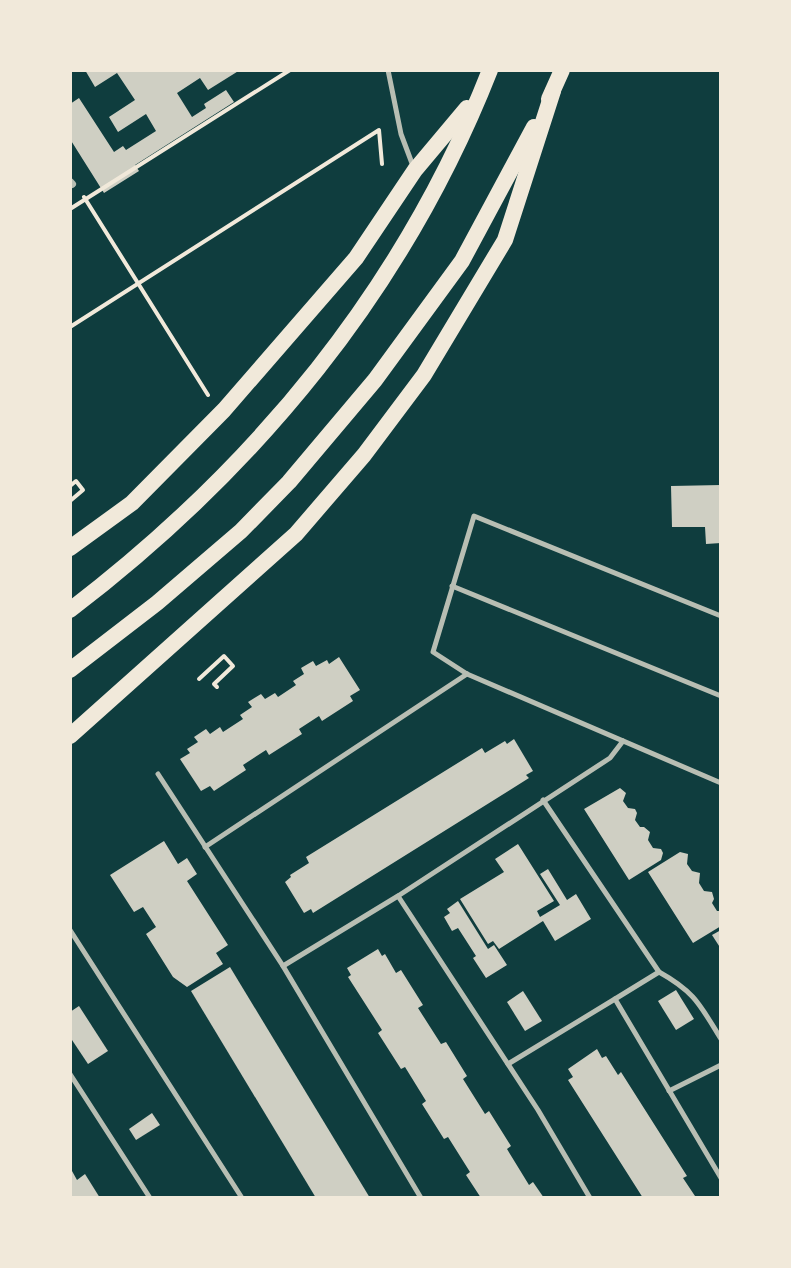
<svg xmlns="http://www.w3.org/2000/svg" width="791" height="1268" font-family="'Crimson Pro',serif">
<rect width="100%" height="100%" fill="#0f3d3e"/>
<g fill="#cfcfc3">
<path d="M85,70H240L208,90L200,78L177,93L192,117L206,108L204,104L226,90L234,102L135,165L139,171L104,193L70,139V104L79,98L114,152L123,146L126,150L156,131L146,114L118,132L109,117L135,100L117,73L95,87Z"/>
<path d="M721,485V543L706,544L705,527H672L671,486Z"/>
<path d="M339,657L360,690L350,696L353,701L322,721L319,716L299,729L302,734L269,755L266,750L243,765L246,770L214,791L210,786L201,791L180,759L190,753L187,749L198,742L194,737L206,729L210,734L220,727L223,732L243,719L240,715L252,707L248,702L261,694L265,699L275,693L278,697L296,685L293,681L304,674L301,668L313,661L316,666L327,660L329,664Z"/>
<path d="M514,739L533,771L526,775L529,778L313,913L311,909L304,913L285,882L291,877L290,875L309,863L306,857L482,748L485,753L505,741L507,744Z"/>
<path d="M620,788L626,793L623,801L628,808L635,809L637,813L635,820L640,827H644L650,832L648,840L653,848L661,849L663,853L661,860L629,880L584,809Z"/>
<path d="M164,841L178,864L187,858L197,874L187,881L228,945L216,953L223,964L187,987L173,977L146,934L156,927L143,907L134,912L110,875Z"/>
<path d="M518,844L554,901L537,911L540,917L560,905L540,874L548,869L567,900L576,894L591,919L555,941L543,921L499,949L493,941L488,944L460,899L504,872L495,859Z"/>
<path d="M680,852L688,854L687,864L692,871L700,873L699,883L704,891L712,892L714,899L712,903L717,911H721V926L693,943L648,872Z"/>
<path d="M458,901L488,949L494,945L507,965L486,978L473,958L476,956L458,928L452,931L444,917L450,913L447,909Z"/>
<path d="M721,930V949L712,935Z"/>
<path d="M378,949L382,956L385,954L396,973L401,970L423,1005L418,1008L441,1044L446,1042L467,1076L463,1079L485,1114L489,1111L511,1146L507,1149L529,1185L533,1182L544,1198H481L466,1175L470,1172L448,1137L444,1139L422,1104L426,1101L405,1067L401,1069L378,1033L382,1030L348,977L351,975L347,968Z"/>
<path d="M230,967L370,1198H316L191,991Z"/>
<path d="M676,990L694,1019L676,1030L658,1001Z"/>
<path d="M523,991L542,1021L525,1031L507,1002Z"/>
<path d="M79,1006L108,1051L88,1064L70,1037V1012Z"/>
<path d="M597,1049L602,1058L606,1056L618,1075L621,1072L687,1176L683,1178L695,1196L693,1198H643L568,1080L573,1077L568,1069Z"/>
<path d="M152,1113L160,1125L136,1140L129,1129Z"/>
<path d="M72,1171L77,1180L85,1174L100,1198H70Z"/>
</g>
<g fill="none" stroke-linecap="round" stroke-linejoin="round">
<g stroke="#f1e9da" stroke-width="4">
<path d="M84,197L208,395"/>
<path d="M70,209L290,70"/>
<path d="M70,327L379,130L382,164"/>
<path d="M70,486L76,481L83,490L70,501"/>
<path d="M199,679L224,656L233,666L214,684L217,687"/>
</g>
<g stroke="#b8beb3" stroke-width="5">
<path d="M388,70L401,134L413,166"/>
<path d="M452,586L721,696"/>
<path d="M721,616L474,516L433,652L467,674L721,783"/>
<path d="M158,774L283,966L421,1198"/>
<path d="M543,800L659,972L615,999L721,1178"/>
<path d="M205,847L467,674"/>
<path d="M398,896L538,1110L590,1198"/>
<path d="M70,930L242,1198"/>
<path d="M283,966L398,896L610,758L623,741"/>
<path d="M659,972C695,992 700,1005 721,1039"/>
<path d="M508,1064L615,999"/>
<path d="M70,1074L150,1198"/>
<path d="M669,1091L721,1065"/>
</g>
<path stroke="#b8beb3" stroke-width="8" d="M70,182L72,184"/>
<g stroke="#f1e9da" stroke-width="16">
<path d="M549,99L562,70"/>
<path d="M70,548L132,503L224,410L356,258L415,170L467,108"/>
<path d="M70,610C256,468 404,289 490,70"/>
<path d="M70,670L157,603L241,531L289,482L375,380L462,261L534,127"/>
<path d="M70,736L296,534L364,455L424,375L505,240L553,91"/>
</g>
</g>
<rect width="791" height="1268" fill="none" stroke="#f1e9da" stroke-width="144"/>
</svg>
